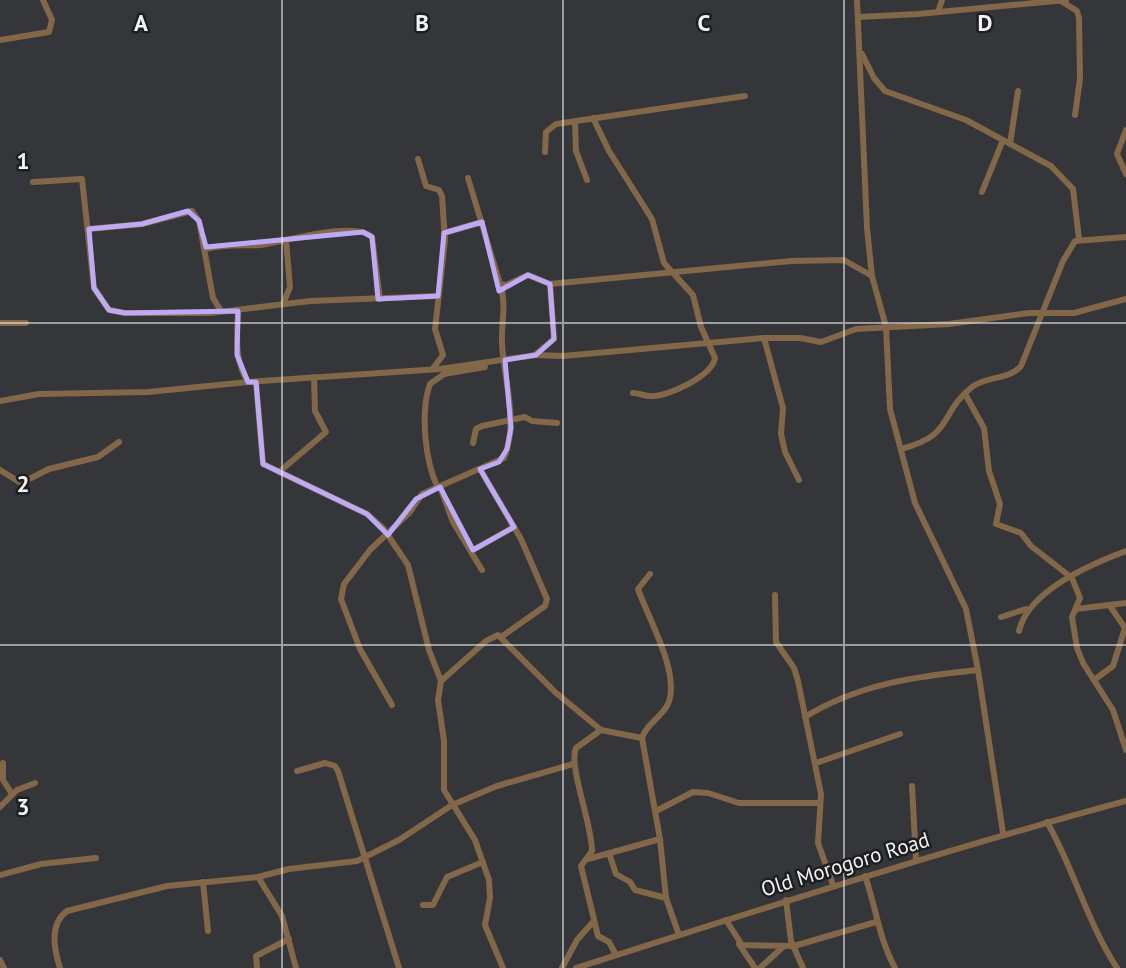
<svg xmlns="http://www.w3.org/2000/svg" width="1126" height="968" font-family="'PT Sans',sans-serif">
<rect width="100%" height="100%" fill="#343639"/>
<g fill="none" stroke-linecap="round" stroke-linejoin="round">
<g stroke="#826749" stroke-width="6">
<path d="M857,0L867,228L872,276L886,327L890,409L915,503L966,609L978,670L1003,833"/>
<path d="M1061,1L1077,11L1079,18L1080,79L1075,115"/>
<path d="M938,12L942,0"/>
<path d="M858,17L918,14L1066,0"/>
<path d="M0,40L49,32L52,20L43,0"/>
<path d="M862,54L874,78L885,91L966,120L1051,166L1073,189L1079,239"/>
<path d="M593,118L609,151L652,219L664,263L693,295L701,327L715,358C712,376 668,397 650,396C644,396 639,393 633,393"/>
<path d="M575,122L576,151L587,180"/>
<path d="M1126,130L1117,154L1126,174"/>
<path d="M1010,144L1018,91"/>
<path d="M545,152L546,132L556,124L745,96"/>
<path d="M418,159L426,186L439,190L442,196L445,240L435,329L443,355L434,367"/>
<path d="M468,178L500,284L506,285L528,275L550,284L791,261L844,260L872,276"/>
<path d="M33,182L82,179L94,288L109,310L125,313H211L310,301L438,296"/>
<path d="M982,192L1003,140"/>
<path d="M89,229L142,224L192,211L199,221L213,298L221,311"/>
<path d="M444,233L482,222"/>
<path d="M206,249C224,244 242,246 260,245C284,242 355,220 372,237L380,299"/>
<path d="M283,304L290,287L286,240"/>
<path d="M238,311C237,336 234,360 248,382"/>
<path d="M0,323H26"/>
<path d="M764,338L783,408L781,434L785,452L799,480"/>
<path d="M536,354L554,339L550,284"/>
<path d="M256,382L263,464L367,514L383,528L408,565L429,650L441,681L438,700L444,741V790L475,840L489,880L490,898L485,925L503,968"/>
<path d="M965,394L984,428L989,471L1000,504L996,524L1021,533L1031,546L1072,578L1080,598L1072,617L1077,648L1083,663L1113,710L1126,750"/>
<path d="M0,401L39,394L148,392L248,382L440,369L536,355L563,356L764,338H800L821,342L856,329L949,324L1029,313H1074L1126,299"/>
<path d="M473,443L476,429L482,426L525,417L532,421L557,423"/>
<path d="M901,449C955,435 938,414 972,387C987,375 1008,381 1021,366L1063,261L1075,241L1126,237"/>
<path d="M480,469L521,539L547,599L545,606L501,637"/>
<path d="M0,470L21,483L49,469L98,457L119,442"/>
<path d="M279,472L326,432L315,411L314,377"/>
<path d="M440,487L453,522L482,570"/>
<path d="M438,488C425,462 420,412 430,384L444,374L485,367"/>
<path d="M473,550L514,527"/>
<path d="M650,574L638,589C648,618 681,674 668,704C662,717 646,724 642,738L660,839L666,898L679,935"/>
<path d="M775,595L776,642L794,668L798,681L821,794L818,843L833,885"/>
<path d="M1076,609L1126,603"/>
<path d="M1001,617L1026,609"/>
<path d="M1019,631C1028,591 1091,564 1126,551"/>
<path d="M1094,680L1113,666L1125,628L1110,606"/>
<path d="M441,681L486,641L498,635L555,692L601,730L642,738"/>
<path d="M392,705L360,649L341,599L344,584L370,550L410,512L422,494L504,458C519,420 504,382 502,344C501,323 507,304 500,284"/>
<path d="M805,717C858,684 918,676 978,670"/>
<path d="M601,730L576,748C568,766 592,823 592,851L581,866L598,936L609,942L616,955"/>
<path d="M3,763V780L12,794"/>
<path d="M816,763L900,734"/>
<path d="M297,771L325,763L335,766L338,771L399,968"/>
<path d="M912,786L916,861"/>
<path d="M0,807L17,790L35,783"/>
<path d="M656,811L693,792L708,793L739,803H820"/>
<path d="M1047,822C1074,869 1087,922 1117,968"/>
<path d="M609,853L616,874L630,882L635,890L666,898"/>
<path d="M588,859L660,839"/>
<path d="M0,875L41,864L96,858"/>
<path d="M865,876C876,907 879,939 895,968"/>
<path d="M258,877L282,916L296,968"/>
<path d="M203,882L208,931"/>
<path d="M786,900L791,941L803,968"/>
<path d="M423,905H433L447,877L483,862"/>
<path d="M726,920L742,945L794,946L876,922"/>
<path d="M739,944L755,968"/>
<path d="M0,960L4,968"/>
<path d="M60,968C54,949 49,924 67,911L167,886L258,877L289,869L357,861L399,840L452,805L497,786L573,764"/>
<path d="M257,968L256,956L289,939"/>
<path d="M562,968L577,940L593,922"/>
<path d="M576,968C759,910 941,851 1126,801"/>
<path d="M760,968L784,946"/>
</g>
</g>
<path fill="none" stroke="#bea9f5" stroke-width="5" stroke-linejoin="round" d="M188,211L199,221L206,247L363,232L372,237L378,299L438,296L444,233L482,222L499,291L528,275L550,284L554,339L536,355L505,360L511,428L507,449L499,462L480,469L514,527L473,550L440,487L416,499L388,535L367,514L263,464L256,382H248L237,355L238,311L125,313L109,310L94,288L89,229L142,224Z"/>
<path fill="none" stroke="#f2f3f5" stroke-width="2" stroke-opacity="0.55" d="M282,0V968M563,0V968M844,0V968M0,323H1126M0,645H1126"/>
<g text-anchor="middle" dominant-baseline="central" stroke-width="5" stroke-linejoin="round" paint-order="stroke">
<g font-size="21" fill="#f2f3f5" stroke="#1d1e1f">
<text transform="translate(845 864) rotate(-17)">Old Morogoro Road</text>
</g>
</g>
<g font-size="23" text-anchor="middle" font-weight="bold" fill="#f2f3f5" stroke="#1d1e1f" stroke-width="5" stroke-linejoin="round" paint-order="stroke">
<text x="141" y="31">A</text>
<text x="422" y="31">B</text>
<text x="704" y="31">C</text>
<text x="985" y="31">D</text>
<text x="23" y="169">1</text>
<text x="23" y="492">2</text>
<text x="23" y="815">3</text>
</g>
</svg>
